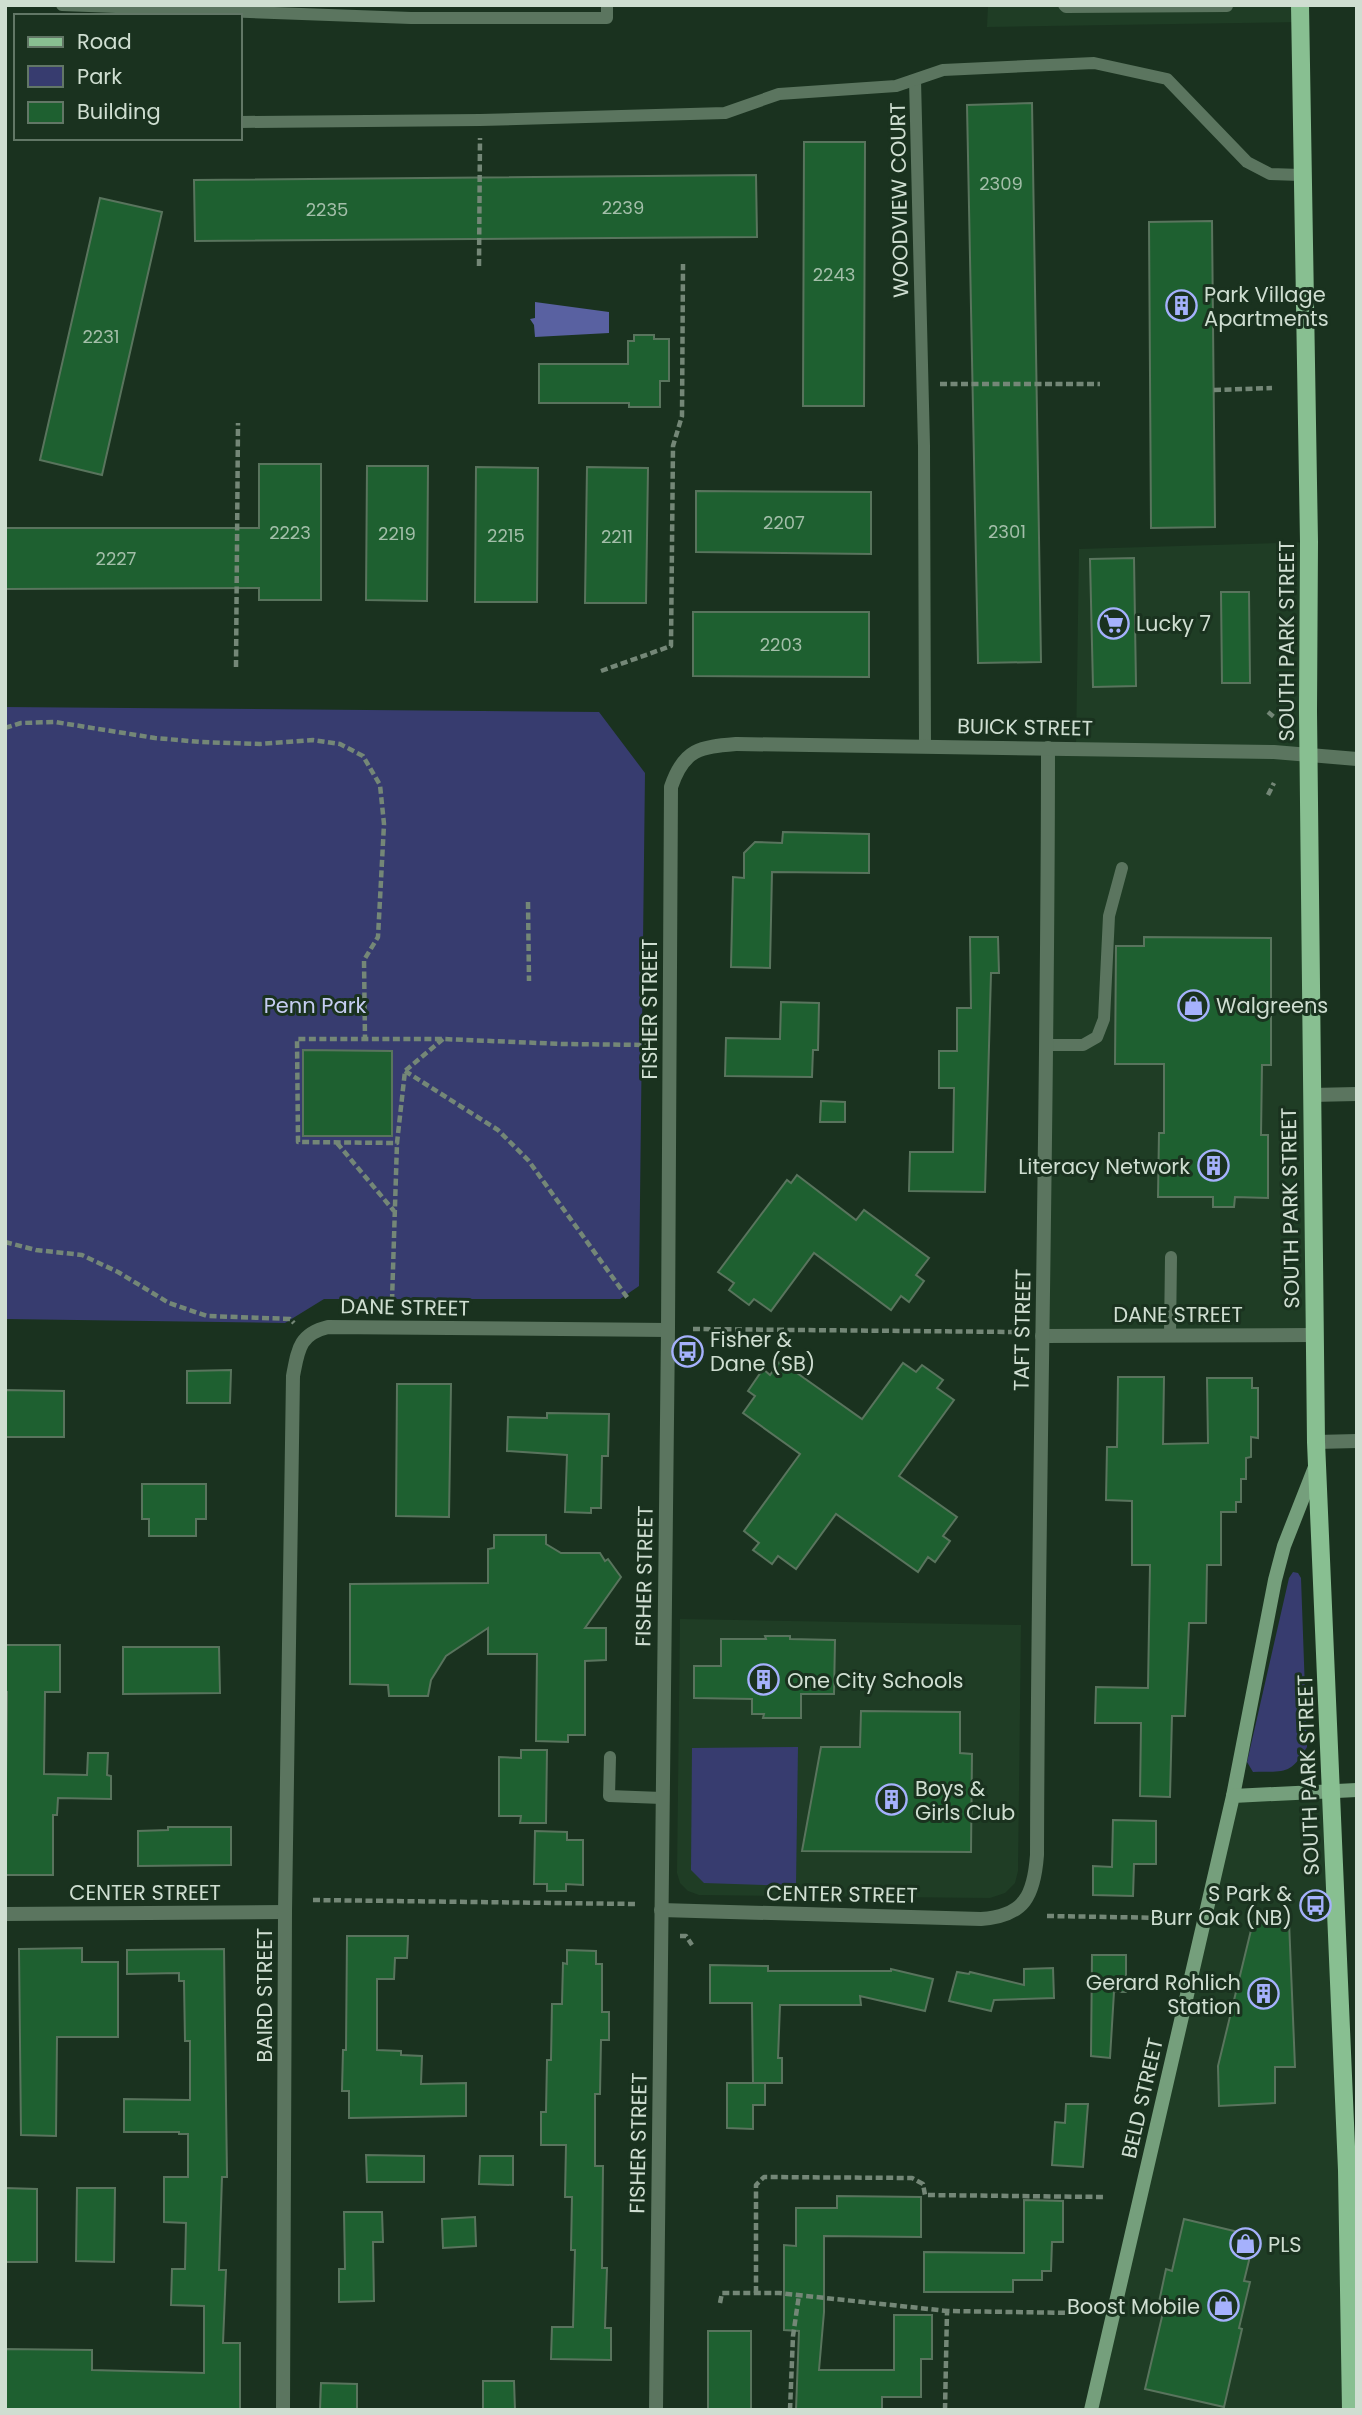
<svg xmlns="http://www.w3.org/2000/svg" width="1362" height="2415" font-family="Poppins,sans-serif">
<rect width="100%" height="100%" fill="#1a321f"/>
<g fill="#1f3d25">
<path d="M988,5H1300V22L987,27Z"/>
<path d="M1309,542L1314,1335L1042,1336L1048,748H1076L1079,549Z"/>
<path d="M680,1619L1021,1625L1018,1871L1015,1883L1005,1893L990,1898L699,1895L688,1891L680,1883L677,1873Z"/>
<path d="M1332,1791L1351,2410H1091L1233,1796Z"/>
</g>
<g fill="#373c6f">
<path d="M5,707L599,712L645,773L639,1286L620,1299H324L285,1323L5,1319Z"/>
<path d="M1293,1572L1298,1573L1301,1578L1307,1747C1290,1776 1284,1771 1253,1772L1247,1762L1289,1578Z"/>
<path d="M798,1747L796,1886L704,1883L691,1870L692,1748Z"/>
</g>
<path fill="#5961a1" d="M535,302L609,312V333L535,337L534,325L530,319L535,318Z"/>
<g fill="#1e6030" stroke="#59745d" stroke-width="2">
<path d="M1032,103L1041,662L978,663L967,105Z"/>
<path d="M804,142H865L864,406H803Z"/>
<path d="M756,175L757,237L195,241L194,180Z"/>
<path d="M100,198L162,212L102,475L40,460Z"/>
<path d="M1212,221L1215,527L1151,528L1149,222Z"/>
<path d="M634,335H654V339H669V381H660V407H629V403H539V364H628V341H634Z"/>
<path d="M259,464H321V600H259V588L5,589V528H259Z"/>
<path d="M367,466H428L427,601L366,600Z"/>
<path d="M476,467L538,468L537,602H475Z"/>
<path d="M587,467L648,468L646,603H585Z"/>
<path d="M696,491L871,492V554L696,552Z"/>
<path d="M1134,558L1136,686L1093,687L1090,559Z"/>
<path d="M1221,592H1249L1250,683H1222Z"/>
<path d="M693,612H869V677L693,676Z"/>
<path d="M783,832L869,834V873L772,872L770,968L731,967L733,877L744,878V853L755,842L782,843Z"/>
<path d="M970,937H998L999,973H991L985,1192L909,1191L910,1152H953L954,1088H939V1051H957V1008H971Z"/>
<path d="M1144,937L1271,938V1065H1262L1261,1135H1268V1198L1235,1197L1234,1207H1213V1197H1158L1159,1133H1164V1064H1115L1116,946H1144Z"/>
<path d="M781,1002L819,1003L818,1050H813L812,1077L725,1076L726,1038L780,1039Z"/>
<path d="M303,1050L392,1051V1136H303Z"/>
<path d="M821,1101L845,1102V1122H820Z"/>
<path d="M797,1175L856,1220L864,1210L929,1258L916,1275L924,1281L909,1302L901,1296L891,1310L814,1253L771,1311L754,1299L749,1305L729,1290L734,1283L718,1272L787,1180L791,1183Z"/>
<path d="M780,1361L862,1419L903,1363L916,1372L922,1365L943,1380L937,1388L954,1400L899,1476L957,1517L943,1536L950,1541L935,1562L928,1557L918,1572L836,1514L796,1569L778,1556L772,1564L753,1550L759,1543L744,1531L800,1454L743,1413L755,1396L748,1391L763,1369L770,1375Z"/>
<path d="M231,1370L230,1403H187V1371Z"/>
<path d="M1118,1377H1164L1163,1444L1208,1443L1207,1378H1252V1388H1258V1438L1251,1437V1457L1246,1458V1479H1241V1502H1236V1512H1221V1565H1207L1206,1623H1189L1185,1716H1172L1170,1797L1140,1796L1141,1723H1095L1096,1687L1148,1688L1150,1565H1132V1501L1106,1500L1107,1447H1117Z"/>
<path d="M397,1384H451L449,1517L396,1516Z"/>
<path d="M5,1390L64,1391V1437H5Z"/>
<path d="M547,1413L609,1414L608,1456H602L601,1508H591V1513L565,1512L567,1455L507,1451L508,1417L547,1418Z"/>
<path d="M142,1484H206V1519H196V1536H149V1519H142Z"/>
<path d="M494,1535H546V1544L561,1553H600L605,1561L608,1559L621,1577L585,1628H606V1660L585,1661V1735H568V1742L536,1741L537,1654H488V1628L446,1656L431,1680L428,1696H389L388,1685L350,1684V1584L488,1583V1549L494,1548Z"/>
<path d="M765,1636H790V1639L835,1640L834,1694H801V1718H763L764,1714H752V1699L694,1698V1666H721V1639H766Z"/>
<path d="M5,1645H60V1692H45L44,1774L87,1775L88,1753H108L107,1775L111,1776V1799L58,1798L57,1815H53V1875H5L7,1692H5Z"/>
<path d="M123,1647H219L220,1693L123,1694Z"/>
<path d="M861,1711L960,1712V1753L972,1754L971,1852L802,1851L821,1747H860Z"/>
<path d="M521,1750H547L546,1823H520L521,1816H499V1757L521,1758Z"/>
<path d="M1113,1820L1156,1821V1864H1134L1133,1896L1093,1895V1866L1112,1867Z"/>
<path d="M168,1827H231V1865L138,1866V1831L168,1830Z"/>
<path d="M535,1831L567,1832V1840H583V1885L566,1884V1891H547V1884H534Z"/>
<path d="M1289,1921L1295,2067H1275V2103L1219,2106L1218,2066L1253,1922Z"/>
<path d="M347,1936H408L407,1958H395L394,1979H377V2050L401,2051V2055L422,2056L421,2084L466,2083V2116L349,2118V2091H342L343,2050H346Z"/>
<path d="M82,1948V1962H118V2037H57L56,2136L21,2135L19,1949Z"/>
<path d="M224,1949L227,2177H222L219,2270H226L223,2343H240V2410H5V2349L92,2350V2370L204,2373V2306L171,2305L172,2269H185L186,2223L164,2222V2177H188V2134H179V2132H124V2099L190,2100V2041H185L184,1981H179V1973L127,1974V1950Z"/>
<path d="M567,1950L596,1951V1964H602V2012H609V2040H601L600,2094H595V2166H603L602,2268H607L605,2328H611V2360L551,2359L552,2327H573L575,2250H571L572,2197H565L566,2145H541V2112H546L547,2060H551L552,2004H562L563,1963L567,1964Z"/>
<path d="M1092,1955H1126V1992H1114L1110,2058L1091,2056Z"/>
<path d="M710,1965L768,1966V1971H891V1969L933,1979L925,2011L860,1996L861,2005H780L778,2058H782V2083H753L752,2003H710Z"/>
<path d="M1053,1968L1054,1998L994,2000L991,2011L949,2001L957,1972L969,1974L970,1972L1024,1985V1969Z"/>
<path d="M727,2083H765V2105H753V2129L727,2128Z"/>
<path d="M1066,2104H1088L1083,2167L1052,2165L1055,2122L1065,2123Z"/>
<path d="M366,2155L424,2156V2182H367Z"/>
<path d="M480,2156H513V2185L479,2184Z"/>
<path d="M5,2188L37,2189V2262H5Z"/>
<path d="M77,2188H115L114,2262L76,2261Z"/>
<path d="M837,2196L921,2197V2237L824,2236V2312L819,2370H894V2315H932V2359H921V2397H882V2409L796,2410L799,2331L784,2330V2245L796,2246V2208H837Z"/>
<path d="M1024,2200L1063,2201V2242H1052L1051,2271H1042V2280H1013V2292H924V2252L1024,2253Z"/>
<path d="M344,2212H382L383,2242H373L374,2301L339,2302V2269H345Z"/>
<path d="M475,2217L476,2246L443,2248L442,2219Z"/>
<path d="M1184,2219L1255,2236L1244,2281L1250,2282L1239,2328L1242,2329L1224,2407L1145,2389L1165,2304L1159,2302L1166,2269L1172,2271Z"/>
<rect x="708" y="2331" width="43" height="79"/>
<path d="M483,2381H514L515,2410H483Z"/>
<path d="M321,2383L357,2384V2410H320Z"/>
</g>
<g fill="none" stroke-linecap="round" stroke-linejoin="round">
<g stroke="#748777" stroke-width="4.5" stroke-dasharray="7 3.5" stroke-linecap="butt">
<path d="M479,266L480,138"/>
<path d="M940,384H1100"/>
<path d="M1214,390L1272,388"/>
<path d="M236,667L238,423"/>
<path d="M601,671L671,646L673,446L682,416L683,264"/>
<path d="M1268,712L1274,717"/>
<path d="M5,728L21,723L55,722L155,738L201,742L260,744L313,740L340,744L363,756L380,785L384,824L378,937L364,960L365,1039"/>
<path d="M1268,795L1274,783"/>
<path d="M528,902L529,981"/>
<path d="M443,1039L405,1071L397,1143L298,1142L297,1039H443L563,1044L651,1045"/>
<path d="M405,1071L498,1130L528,1160L629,1300"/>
<path d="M337,1143L394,1211"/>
<path d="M5,1242L36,1250L82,1255L118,1272L169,1303L207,1316L290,1319L294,1323"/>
<path d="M392,1301L397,1143"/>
<path d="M693,1329L1015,1332"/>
<path d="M313,1900L635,1904"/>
<path d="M1047,1916L1171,1918"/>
<path d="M680,1936H686L692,1945"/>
<path d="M756,2293V2185L764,2177L912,2178L923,2184L925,2195L1105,2197"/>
<path d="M720,2303L722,2293H779L947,2311"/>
<path d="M790,2410L793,2336L799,2295"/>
<path d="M945,2410L947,2311L1077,2313"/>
</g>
<g stroke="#5b755f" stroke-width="12">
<path d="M62,5L411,18H607V5"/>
<path d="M1064,5L1066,7L1227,6"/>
<path d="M915,80L924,446L925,746"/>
<path d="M240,122L480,120L725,113L779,94L896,86L943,70L1094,63L1167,79L1247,162L1270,174L1301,175"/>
<path d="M1046,1045H1083L1097,1037L1104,1019L1109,916L1122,868"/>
<path d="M1170,1335L1171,1257"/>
<path d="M610,1757L609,1796L662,1798"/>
</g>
<g stroke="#5b755f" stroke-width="14">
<path d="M1311,1095L1357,1094"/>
<path d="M1042,1336L1314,1335"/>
<path d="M1316,1442L1357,1441"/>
<path d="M661,1910L981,1919C1025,1916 1034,1895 1037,1855C1038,1486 1048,1117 1048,748"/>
<path d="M5,1914L285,1912"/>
<path d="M283,2410L285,1912L293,1376C298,1350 299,1334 328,1327L668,1330"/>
<path d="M656,2410L668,1330L671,787C684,748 701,747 737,744L1274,752L1357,759"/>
</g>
<g stroke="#759f7c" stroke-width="14">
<path d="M1233,1796L1275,1580L1284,1546L1315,1467"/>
<path d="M1091,2410L1233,1796L1357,1790"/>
</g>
<path stroke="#88bf91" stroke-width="18" d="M1300,5L1309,542L1308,711L1316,1442L1347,2170L1351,2410"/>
</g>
<defs>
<symbol id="building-ring" viewBox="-11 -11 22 22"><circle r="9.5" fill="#1a321f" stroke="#a5b1fc" stroke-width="1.5"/><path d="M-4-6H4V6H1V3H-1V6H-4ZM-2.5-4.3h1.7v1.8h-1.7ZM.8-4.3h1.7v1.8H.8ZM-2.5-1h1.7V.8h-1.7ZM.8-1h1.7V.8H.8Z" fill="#a5b1fc"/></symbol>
<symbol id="supermarket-ring" viewBox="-11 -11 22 22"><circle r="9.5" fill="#1a321f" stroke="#a5b1fc" stroke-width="1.5"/><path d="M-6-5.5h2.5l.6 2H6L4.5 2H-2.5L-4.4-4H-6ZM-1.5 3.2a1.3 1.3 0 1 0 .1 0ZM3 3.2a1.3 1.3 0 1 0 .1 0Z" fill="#a5b1fc"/></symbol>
<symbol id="shop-ring" viewBox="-11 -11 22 22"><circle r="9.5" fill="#1a321f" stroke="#a5b1fc" stroke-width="1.5"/><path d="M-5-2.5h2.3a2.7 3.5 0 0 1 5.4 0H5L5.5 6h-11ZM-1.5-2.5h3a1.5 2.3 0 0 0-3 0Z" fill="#a5b1fc"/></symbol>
<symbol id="bus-ring" viewBox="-11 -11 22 22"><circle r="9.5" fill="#1a321f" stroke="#a5b1fc" stroke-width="1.5"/><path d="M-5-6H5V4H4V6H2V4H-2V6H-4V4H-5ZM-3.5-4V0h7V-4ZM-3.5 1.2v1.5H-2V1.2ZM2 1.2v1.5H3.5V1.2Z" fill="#a5b1fc"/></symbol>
</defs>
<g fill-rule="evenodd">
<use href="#building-ring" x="1164" y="288" width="35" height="35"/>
<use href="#supermarket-ring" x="1096" y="606" width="35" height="35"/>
<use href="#shop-ring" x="1176" y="988" width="35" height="35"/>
<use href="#building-ring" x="1196" y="1148" width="35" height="35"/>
<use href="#bus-ring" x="670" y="1334" width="35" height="35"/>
<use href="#building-ring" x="746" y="1662" width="35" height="35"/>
<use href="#building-ring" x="874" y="1782" width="35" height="35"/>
<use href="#bus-ring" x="1298" y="1888" width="35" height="35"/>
<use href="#building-ring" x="1246" y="1976" width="35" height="35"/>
<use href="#shop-ring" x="1228" y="2226" width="35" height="35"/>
<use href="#shop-ring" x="1206" y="2288" width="35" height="35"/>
</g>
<g text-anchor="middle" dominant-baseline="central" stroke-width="6" stroke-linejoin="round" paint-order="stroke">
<g font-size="18" fill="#a3bea9">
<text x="1001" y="183">2309</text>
<text x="623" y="207">2239</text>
<text x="327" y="209">2235</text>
<text x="834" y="274">2243</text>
<text x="101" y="336">2231</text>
<text x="784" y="522">2207</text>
<text x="1007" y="531">2301</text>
<text x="290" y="532">2223</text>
<text x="397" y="533">2219</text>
<text x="506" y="535">2215</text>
<text x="617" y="536">2211</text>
<text x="116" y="558">2227</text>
<text x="781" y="644">2203</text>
</g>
<g font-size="21" fill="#cfded1" stroke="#1a321f">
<text transform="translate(899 200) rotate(-91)">WOODVIEW COURT</text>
<text transform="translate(1286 641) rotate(-90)">SOUTH PARK STREET</text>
<text transform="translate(1025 727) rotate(1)">BUICK STREET</text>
<text transform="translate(649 1009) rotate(-90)">FISHER STREET</text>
<text transform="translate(1290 1208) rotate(-91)">SOUTH PARK STREET</text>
<text transform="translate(405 1307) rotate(1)">DANE STREET</text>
<text x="1178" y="1314">DANE STREET</text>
<text transform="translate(1022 1330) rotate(-89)">TAFT STREET</text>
<text transform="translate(644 1576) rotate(-89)">FISHER STREET</text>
<text transform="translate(1308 1775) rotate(-92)">SOUTH PARK STREET</text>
<text x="145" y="1892">CENTER STREET</text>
<text transform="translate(842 1894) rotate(1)">CENTER STREET</text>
<text transform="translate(264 1995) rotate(-90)">BAIRD STREET</text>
<text transform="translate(1142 2098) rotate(-77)">BELD STREET</text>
<text transform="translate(638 2143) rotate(-89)">FISHER STREET</text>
</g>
<g font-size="21" fill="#cfded1" stroke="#1a321f" text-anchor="start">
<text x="1204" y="294">Park Village<tspan x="1204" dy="24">Apartments</tspan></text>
<text x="1136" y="623">Lucky 7</text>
<text x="1216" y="1005">Walgreens</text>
<text x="1190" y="1166" text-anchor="end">Literacy Network</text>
<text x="710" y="1339">Fisher &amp;<tspan x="710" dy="24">Dane (SB)</tspan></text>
<text x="787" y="1680">One City Schools</text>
<text x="915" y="1788">Boys &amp;<tspan x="915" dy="24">Girls Club</tspan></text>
<text x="1292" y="1893" text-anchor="end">S Park &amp;<tspan x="1292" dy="24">Burr Oak (NB)</tspan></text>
<text x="1241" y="1982" text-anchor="end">Gerard Rohlich<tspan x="1241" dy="24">Station</tspan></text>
<text x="1268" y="2244">PLS</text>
<text x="1200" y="2306" text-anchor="end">Boost Mobile</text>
</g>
<g font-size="21" fill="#c6cdf2" stroke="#1a321f">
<text x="315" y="1005">Penn Park</text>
</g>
</g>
<rect width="1362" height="2415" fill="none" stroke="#cfded1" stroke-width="14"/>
<rect x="14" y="14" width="228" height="126" fill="#1a321f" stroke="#627766" stroke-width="2"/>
<rect x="28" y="37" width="35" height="10" fill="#88bf91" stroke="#627766" stroke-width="2"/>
<text x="77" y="49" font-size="21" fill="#cfded1">Road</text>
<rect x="28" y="66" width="35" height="21" fill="#373c6f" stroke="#627766" stroke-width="2"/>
<text x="77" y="84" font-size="21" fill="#cfded1">Park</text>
<rect x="28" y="102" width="35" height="21" fill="#1e6030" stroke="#627766" stroke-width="2"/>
<text x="77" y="119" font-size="21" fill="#cfded1">Building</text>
</svg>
